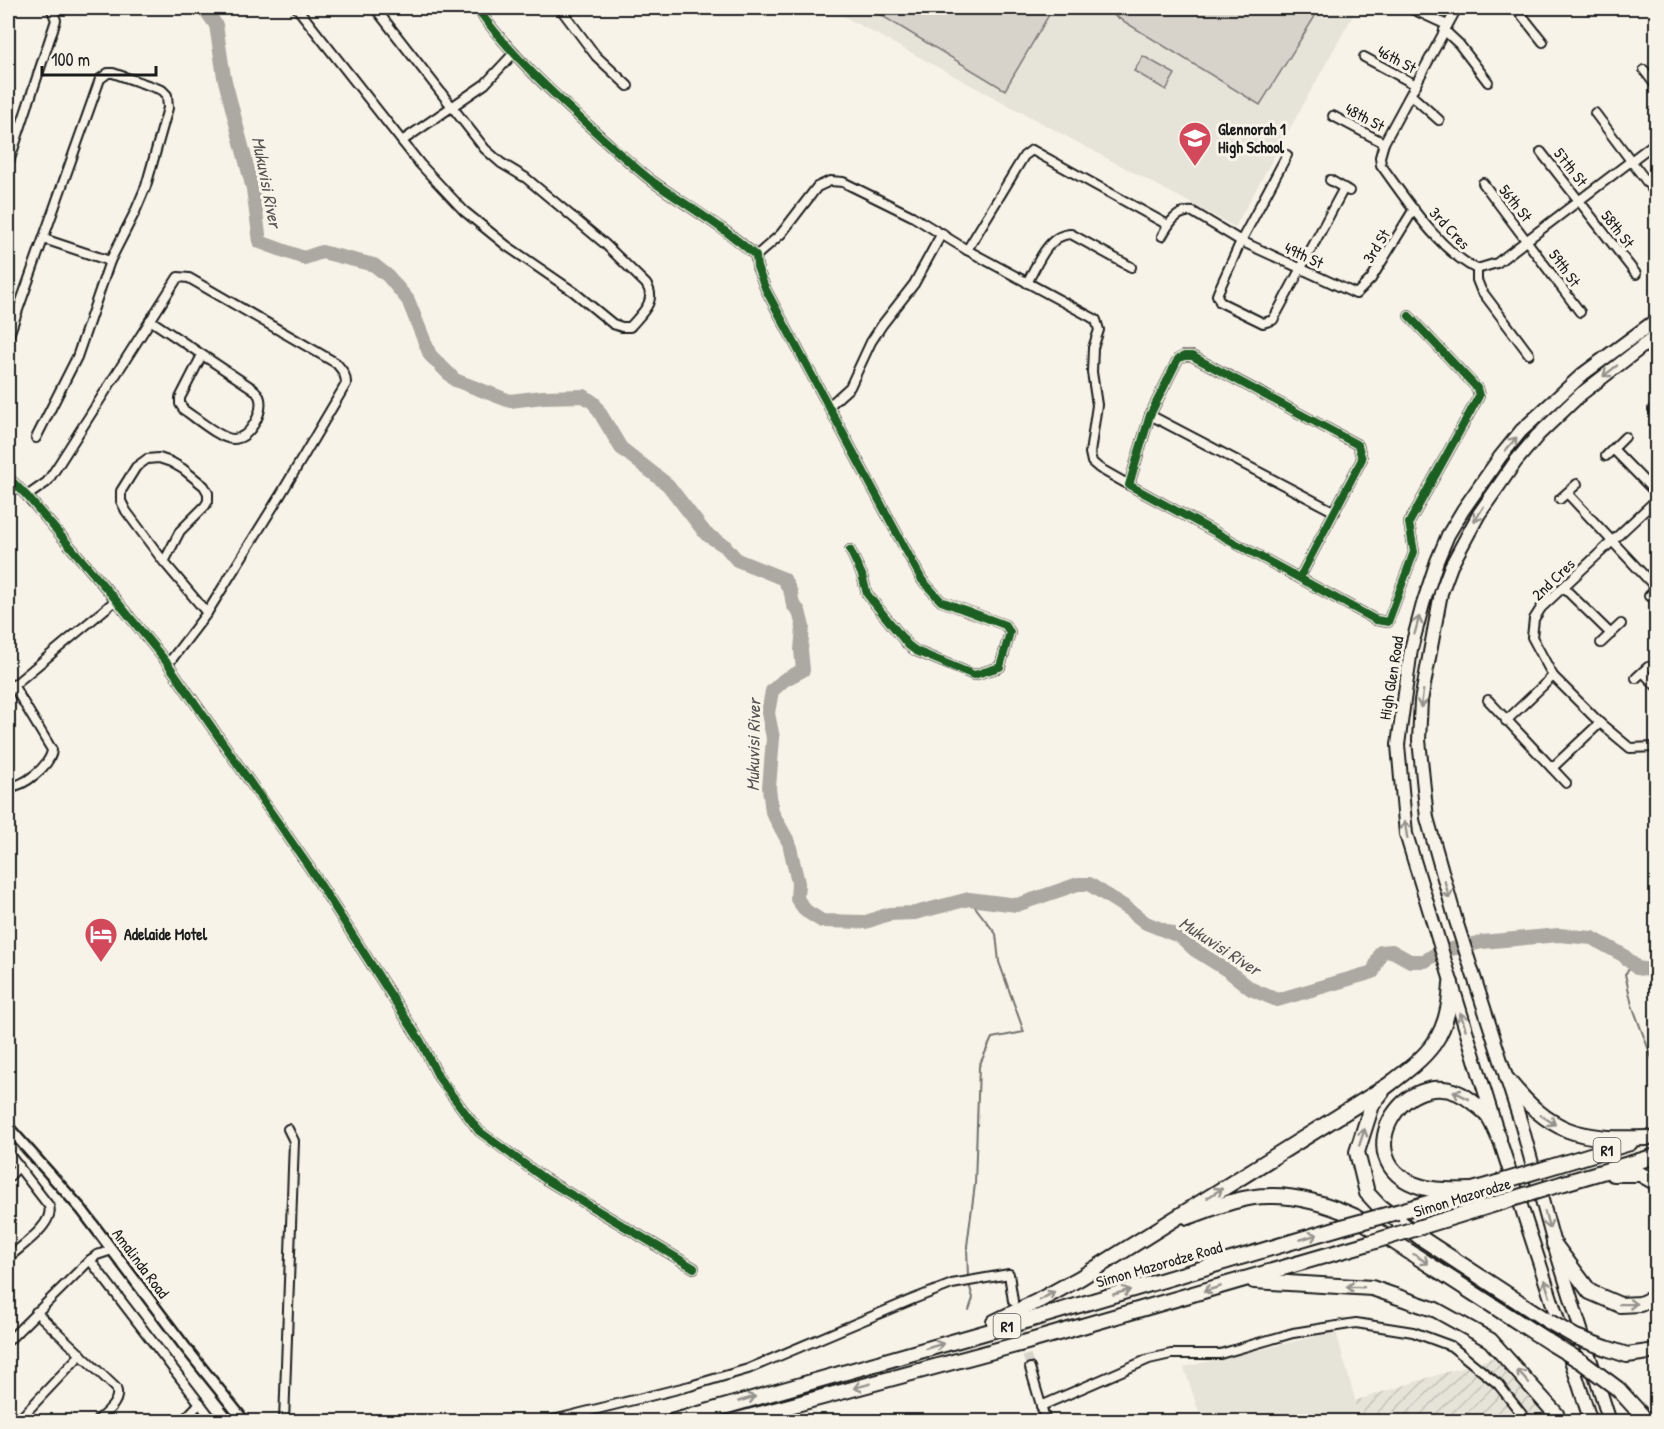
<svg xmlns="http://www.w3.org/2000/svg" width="1664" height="1429" font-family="'Patrick Hand',sans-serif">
<defs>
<pattern id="industrial-furrows" width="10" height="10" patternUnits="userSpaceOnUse" patternTransform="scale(1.5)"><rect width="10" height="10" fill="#e6e3d9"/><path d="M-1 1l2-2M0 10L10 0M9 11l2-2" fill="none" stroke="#c5c2ba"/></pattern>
</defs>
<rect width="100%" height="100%" fill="#f7f3e8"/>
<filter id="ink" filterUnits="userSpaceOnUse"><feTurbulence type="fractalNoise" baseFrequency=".0167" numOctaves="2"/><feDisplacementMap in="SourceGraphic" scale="12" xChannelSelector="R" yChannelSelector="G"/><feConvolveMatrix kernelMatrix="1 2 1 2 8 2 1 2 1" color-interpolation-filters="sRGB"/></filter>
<g filter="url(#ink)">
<g fill="#e6e3d9">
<path d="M828,8H1357L1235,227Z"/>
<path d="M1336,1332L1361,1421H1202L1184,1367Z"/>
</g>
<path fill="url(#industrial-furrows)" d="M1495,1357L1556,1421H1361L1354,1401Z"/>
<g fill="#d7d3cb" stroke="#7a7874" stroke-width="1.5">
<path d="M869,8H1053L1005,90Z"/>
<path d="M1102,8H1308L1317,13L1260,105Z"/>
<path d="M1143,56L1175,74L1166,90L1134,71Z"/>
</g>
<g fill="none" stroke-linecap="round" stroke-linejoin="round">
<g stroke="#72716c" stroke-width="2">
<path d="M1633,965L1625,974L1632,1005L1656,1069"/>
<path d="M968,1278L967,1246L975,1184L979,1066L992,1038L1024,1032L999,962L996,934L969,899"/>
<path d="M969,1284L973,1298L969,1310"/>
</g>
<path stroke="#aca9a2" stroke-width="14" d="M204,8L216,25L224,77L253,189L260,242L304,258L322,252L374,265L388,276L408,300L430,355L455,380L510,401L543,397L584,396L594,403L621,448L668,485L706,534L725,546L737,560L784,579L791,593L793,605L799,611L803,627L801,650L803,670L784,680L772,691L768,713L773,738L769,788L772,812L789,843L798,883L797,899L806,911L822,921L866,922L889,914L915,913L969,899L1017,905L1078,884H1089L1128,909L1146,923L1181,937L1195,950L1227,970L1251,989L1277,1000L1373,972L1381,952L1392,951L1410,961H1425L1439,952L1482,942L1559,935L1592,938L1623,955L1637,968L1656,971"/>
<path stroke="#d6d3c9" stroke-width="8" stroke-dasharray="8 4" stroke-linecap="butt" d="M1018,1320L1030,1368"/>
<defs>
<g id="minor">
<path d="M297,8L420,164L464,211L507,246L574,292L613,324L622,327H630C641,314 658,301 646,284L605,244L526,178L501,163L485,149L375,8"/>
<path d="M477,8C511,56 556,96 600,136C617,151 634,167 652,181C687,206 724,227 756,256L757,267L766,290L922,580L941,601L1005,625L1010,632L1000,667L974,675L916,651L908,645L867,594L862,575L850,550"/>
<path d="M560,8L596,56L628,86"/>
<path d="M1410,8L1447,25"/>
<path d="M1457,8L1384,143L1380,157L1381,165C1406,199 1439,251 1477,269L1497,263L1656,142"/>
<path d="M1516,8L1543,42"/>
<path d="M1444,30L1459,44L1488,82"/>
<path d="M1364,57L1416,85"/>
<path d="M1644,70L1656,86"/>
<path d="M1411,95L1439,120"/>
<path d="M1595,113L1656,194"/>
<path d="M1333,116L1384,143"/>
<path d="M402,141L485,84L514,53"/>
<path d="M1541,152L1636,274"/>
<path d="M1287,155L1241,241L1219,290L1217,295L1220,302L1263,323L1273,320L1344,188"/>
<path d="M8,165L56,20L51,8"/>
<path d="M1330,180L1349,191"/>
<path d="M1483,183L1580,312"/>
<path d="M1162,236C1169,223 1177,210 1193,212L1241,241L1356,294L1371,279L1414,209"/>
<path d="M44,239L110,261"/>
<path d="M967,250L1024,156L1032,150L1168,225"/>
<path d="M756,256L781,234L817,187L830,181L843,182L912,216L967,250L1091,317L1096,320L1099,330L1093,348L1092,372L1097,405L1090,453L1092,462L1099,468L1129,485"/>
<path d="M1477,269V280L1481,290L1529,354"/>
<path d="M1027,283C1037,265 1048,234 1071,234L1131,267"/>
<path d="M150,320L252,388C256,391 259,395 260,399C263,414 249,439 233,439C220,439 195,417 184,410L180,404V398L202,355"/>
<path d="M8,338L100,79L108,73H113L162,90L167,95L168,108L146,186L135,212L110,261L77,357L36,438"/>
<path d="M829,406L850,387L871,342L882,325L914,284L942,233"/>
<path d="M1653,409L1656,406"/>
<path d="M1150,415L1335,512"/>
<path d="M1613,449L1656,493"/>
<path d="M1606,456L1625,437"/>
<path d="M8,477L27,496L116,600L168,664L309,867L421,1042L439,1078L479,1131L545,1179L694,1268"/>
<path d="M1567,493L1656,588"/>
<path d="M27,496L47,482L59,464L178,277L189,278L336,363C342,370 346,374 346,384L281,494L207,613L168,664"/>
<path d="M1560,499L1577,484"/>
<path d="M1656,500L1541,608L1534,619L1532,637L1553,676L1600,723L1630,748L1656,747"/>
<path d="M164,562L180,531L205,506L208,501V493L204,486L183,469L171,462L159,458L147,459L136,467L121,491V501L126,511L164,562L207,613"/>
<path d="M1300,577L1362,459L1358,445L1192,356H1184L1178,359L1150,415L1129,485L1376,620L1388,622L1414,552L1409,523L1479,396L1477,388L1409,316"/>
<path d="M1563,587L1611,634"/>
<path d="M1649,596L1656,589"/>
<path d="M1601,643L1621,624"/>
<path d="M1643,672L1656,686"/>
<path d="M1636,678L1648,667"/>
<path d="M8,690L116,600"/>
<path d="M1488,700L1566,783"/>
<path d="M1506,721L1553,676"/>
<path d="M1552,768L1600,723"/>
<path d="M8,786C22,789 51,765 52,750L13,685"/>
<path d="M8,1153L49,1206C55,1224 21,1246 8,1258"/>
<path d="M8,1178L19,1166"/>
<path d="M90,1260L214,1422"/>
<path d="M36,1312L116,1388C122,1402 105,1413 96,1422"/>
<path d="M8,1341L90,1260L97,1255L112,1250"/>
<path d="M1030,1368L1046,1422"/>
<path d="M1041,1406L1149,1359L1171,1354H1220L1293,1333L1356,1323L1413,1332L1451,1346L1498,1384L1528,1422"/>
<path d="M17,1422L81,1354"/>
<path d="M182,1422L200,1403"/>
<path d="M284,1422L294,1141L288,1129"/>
<path d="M545,1422L690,1386L748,1369L911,1300L952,1284L1009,1274L1013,1301"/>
</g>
<path id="tertiary" d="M8,1127L82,1210L185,1347L245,1422"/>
<g id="primary">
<path d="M1591,1422L1499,1138L1406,834L1398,745L1411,649L1423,604L1437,561L1448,535L1463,510L1500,457L1521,431L1583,374L1656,320"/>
<path d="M1610,1422L1554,1244L1521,1123L1456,921L1427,818L1419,740L1421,701L1441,593L1451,566L1479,514L1516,461L1538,435L1581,394L1656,336"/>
</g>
<g id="trunk">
<path d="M1507,1079C1551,1134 1578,1140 1647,1138"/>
<path d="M1382,1092L1372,1105L1357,1152L1367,1193L1379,1206L1421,1238L1548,1321"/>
<path d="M1557,1165L1630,1143"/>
<path d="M1613,1174H1640L1656,1183"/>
<path d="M1564,1183L1656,1156"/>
<path d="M1473,1190C1456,1190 1439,1192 1422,1187C1338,1163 1411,1048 1475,1104C1480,1108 1486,1112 1489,1117C1493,1123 1496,1131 1499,1138"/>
<path d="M1397,1212L1497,1183"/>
<path d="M1188,1217C1213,1208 1241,1196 1269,1196C1296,1195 1330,1205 1354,1216L1549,1342"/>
<path d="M1424,1226L1499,1203"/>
<path d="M1554,1244L1590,1292L1620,1305L1640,1304L1656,1297"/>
<path d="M1254,1281L1372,1288L1436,1310L1490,1340L1556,1414L1559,1422"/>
<path d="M994,1322L1038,1301L1080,1278L1387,1086C1428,1055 1449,1039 1451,983"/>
<path d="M1606,1348L1627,1355L1656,1351"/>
<path d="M1618,1389L1648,1422"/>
<path d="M671,1422L1022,1322L1342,1227"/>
<path d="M730,1422L1027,1342L1369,1243"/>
</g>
</defs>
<use href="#minor" stroke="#1c1c1c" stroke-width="12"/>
<use href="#tertiary" stroke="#1c1c1c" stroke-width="14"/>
<use href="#primary" stroke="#1c1c1c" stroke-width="16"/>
<use href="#trunk" stroke="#1c1c1c" stroke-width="18"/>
<use href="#minor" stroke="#f7f3e8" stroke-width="8"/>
<use href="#tertiary" stroke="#f7f3e8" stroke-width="9"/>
<use href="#primary" stroke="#f7f3e8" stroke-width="12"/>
<use href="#trunk" stroke="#f7f3e8" stroke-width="14"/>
<defs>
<g id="trunk-bridge">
<path d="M1497,1183L1557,1165"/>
<path d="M1499,1203L1564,1183"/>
<path d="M1342,1227L1397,1212"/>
<path d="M1369,1243L1424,1226"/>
<path d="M1548,1321L1576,1337L1606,1348"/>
<path d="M1549,1342L1582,1362L1618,1389"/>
</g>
</defs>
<use href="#trunk-bridge" stroke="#1c1c1c" stroke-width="18" stroke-linecap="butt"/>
<use href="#trunk-bridge" stroke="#f7f3e8" stroke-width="14"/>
<defs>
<g id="cycleway">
<path d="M477,8C511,56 556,96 600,136C617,151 634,167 652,181C687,206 724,227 756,256L757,267L766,290L922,580L941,601L1005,625L1010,632L1000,667L974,675L916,651L908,645L867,594L862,575L850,550"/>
<path d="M8,477L27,496L116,600L168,664L309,867L421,1042L439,1078L479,1131L545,1179L694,1268"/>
<path d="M1300,577L1362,459L1358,445L1192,356H1184L1178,359L1150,415L1129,485L1376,620L1388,622L1414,552L1409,523L1479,396L1477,388L1409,316"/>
</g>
</defs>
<use href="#cycleway" stroke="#f7f3e8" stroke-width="11"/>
<use href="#cycleway" stroke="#1b5e20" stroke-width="8"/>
</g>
<defs><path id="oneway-shaft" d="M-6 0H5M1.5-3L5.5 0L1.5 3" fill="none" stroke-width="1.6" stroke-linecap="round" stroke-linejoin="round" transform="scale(1.5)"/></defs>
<g stroke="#94928c">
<use href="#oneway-shaft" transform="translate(1610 371) rotate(142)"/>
<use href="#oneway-shaft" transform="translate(1511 444) rotate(-50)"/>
<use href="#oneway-shaft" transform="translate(1479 514) rotate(122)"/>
<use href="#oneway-shaft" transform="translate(1417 625) rotate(-75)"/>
<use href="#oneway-shaft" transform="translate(1422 699) rotate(98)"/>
<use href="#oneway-shaft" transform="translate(1406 830) rotate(-99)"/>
<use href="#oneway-shaft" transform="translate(1447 890) rotate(75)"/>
<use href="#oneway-shaft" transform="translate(1463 1021) rotate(-107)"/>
<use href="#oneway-shaft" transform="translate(1461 1095) rotate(-153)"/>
<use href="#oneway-shaft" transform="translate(1548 1120) rotate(33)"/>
<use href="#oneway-shaft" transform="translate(1362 1137) rotate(-72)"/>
<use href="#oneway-shaft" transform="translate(1215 1193) rotate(-32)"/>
<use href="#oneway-shaft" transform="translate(1547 1220) rotate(75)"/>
<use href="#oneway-shaft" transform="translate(1309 1237) rotate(-17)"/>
<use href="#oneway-shaft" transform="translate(1421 1259) rotate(33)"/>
<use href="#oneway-shaft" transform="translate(1355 1287) rotate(-178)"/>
<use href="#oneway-shaft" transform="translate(1547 1288) rotate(-108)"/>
<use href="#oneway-shaft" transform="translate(1212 1289) rotate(164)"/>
<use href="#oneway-shaft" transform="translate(1122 1292) rotate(-16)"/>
<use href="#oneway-shaft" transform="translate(1047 1296) rotate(-29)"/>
<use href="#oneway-shaft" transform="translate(1628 1304) rotate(-1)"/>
<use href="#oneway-shaft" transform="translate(935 1346) rotate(-16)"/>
<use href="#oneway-shaft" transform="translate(1523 1376) rotate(-132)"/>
<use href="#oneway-shaft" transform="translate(862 1386) rotate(165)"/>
<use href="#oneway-shaft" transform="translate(747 1399) rotate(-16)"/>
</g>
</g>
<defs>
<symbol id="school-pin" viewBox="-11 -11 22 30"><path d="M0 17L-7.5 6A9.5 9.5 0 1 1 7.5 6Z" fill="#d1495b" stroke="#f7f3e8"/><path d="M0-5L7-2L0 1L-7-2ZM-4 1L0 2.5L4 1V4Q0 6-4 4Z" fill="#fff"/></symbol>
<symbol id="hotel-pin" viewBox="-11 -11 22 30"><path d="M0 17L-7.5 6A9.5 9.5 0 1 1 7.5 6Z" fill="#d1495b" stroke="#f7f3e8"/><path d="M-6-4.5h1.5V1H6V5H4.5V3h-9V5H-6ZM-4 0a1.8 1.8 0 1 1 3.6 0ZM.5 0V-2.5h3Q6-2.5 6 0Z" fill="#fff"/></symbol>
</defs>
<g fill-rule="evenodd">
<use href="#school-pin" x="1176" y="119" width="38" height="52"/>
<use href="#hotel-pin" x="82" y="915" width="38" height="52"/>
</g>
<g text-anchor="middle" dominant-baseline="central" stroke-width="6" stroke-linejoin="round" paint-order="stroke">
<g fill="#f7f3e8" stroke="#5e5c59" stroke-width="1.5">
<rect x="1593.5" y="1138" width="27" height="24" rx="4.5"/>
<rect x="993.5" y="1314" width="27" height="24" rx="4.5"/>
</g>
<g font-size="15" font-weight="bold" fill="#1c1c1c">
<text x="1607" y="1150">R1</text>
<text x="1007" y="1326">R1</text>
</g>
<g font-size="16" fill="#1c1c1c" stroke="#f7f3e8">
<text transform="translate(1397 59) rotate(28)">46th St</text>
<text transform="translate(1365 117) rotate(28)">48th St</text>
<text transform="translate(1571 167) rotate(52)">57th St</text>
<text transform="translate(1516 203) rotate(52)">56th St</text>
<text transform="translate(1450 228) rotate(47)">3rd Cres</text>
<text transform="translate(1618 229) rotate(52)">58th St</text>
<text transform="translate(1376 246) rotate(-58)">3rd St</text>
<text transform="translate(1304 255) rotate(25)">49th St</text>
<text transform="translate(1565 268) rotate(54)">59th St</text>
<text transform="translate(1553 579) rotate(-44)">2nd Cres</text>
<text transform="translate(1391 678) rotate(-81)">High Glen Road</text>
<text transform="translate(1462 1197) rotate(-17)">Simon Mazorodze</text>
<text transform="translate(141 1263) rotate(53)">Amalinda Road</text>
<text transform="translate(1159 1264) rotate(-16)">Simon Mazorodze Road</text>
</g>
<g font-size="16" font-weight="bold" fill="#1c1c1c" stroke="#f7f3e8" text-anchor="start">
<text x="1218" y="129">Glennorah 1<tspan x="1218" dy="18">High School</tspan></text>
<text x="124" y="934">Adelaide Motel</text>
</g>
<g font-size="18" font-style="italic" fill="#565452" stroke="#f7f3e8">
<text transform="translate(267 182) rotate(79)">Mukuvisi River</text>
<text transform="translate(753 745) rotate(-89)">Mukuvisi River</text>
<text transform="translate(1220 946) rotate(33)">Mukuvisi River</text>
</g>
</g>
<rect width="1664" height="1429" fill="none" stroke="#f7f3e8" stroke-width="30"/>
<rect x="15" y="15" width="1634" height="1399" fill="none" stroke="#1c1c1c" stroke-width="2" filter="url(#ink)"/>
<path d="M42 66v9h114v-9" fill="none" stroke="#1c1c1c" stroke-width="3"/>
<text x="51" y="66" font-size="18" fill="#1c1c1c" stroke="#f7f3e8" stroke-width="4.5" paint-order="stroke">100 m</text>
</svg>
